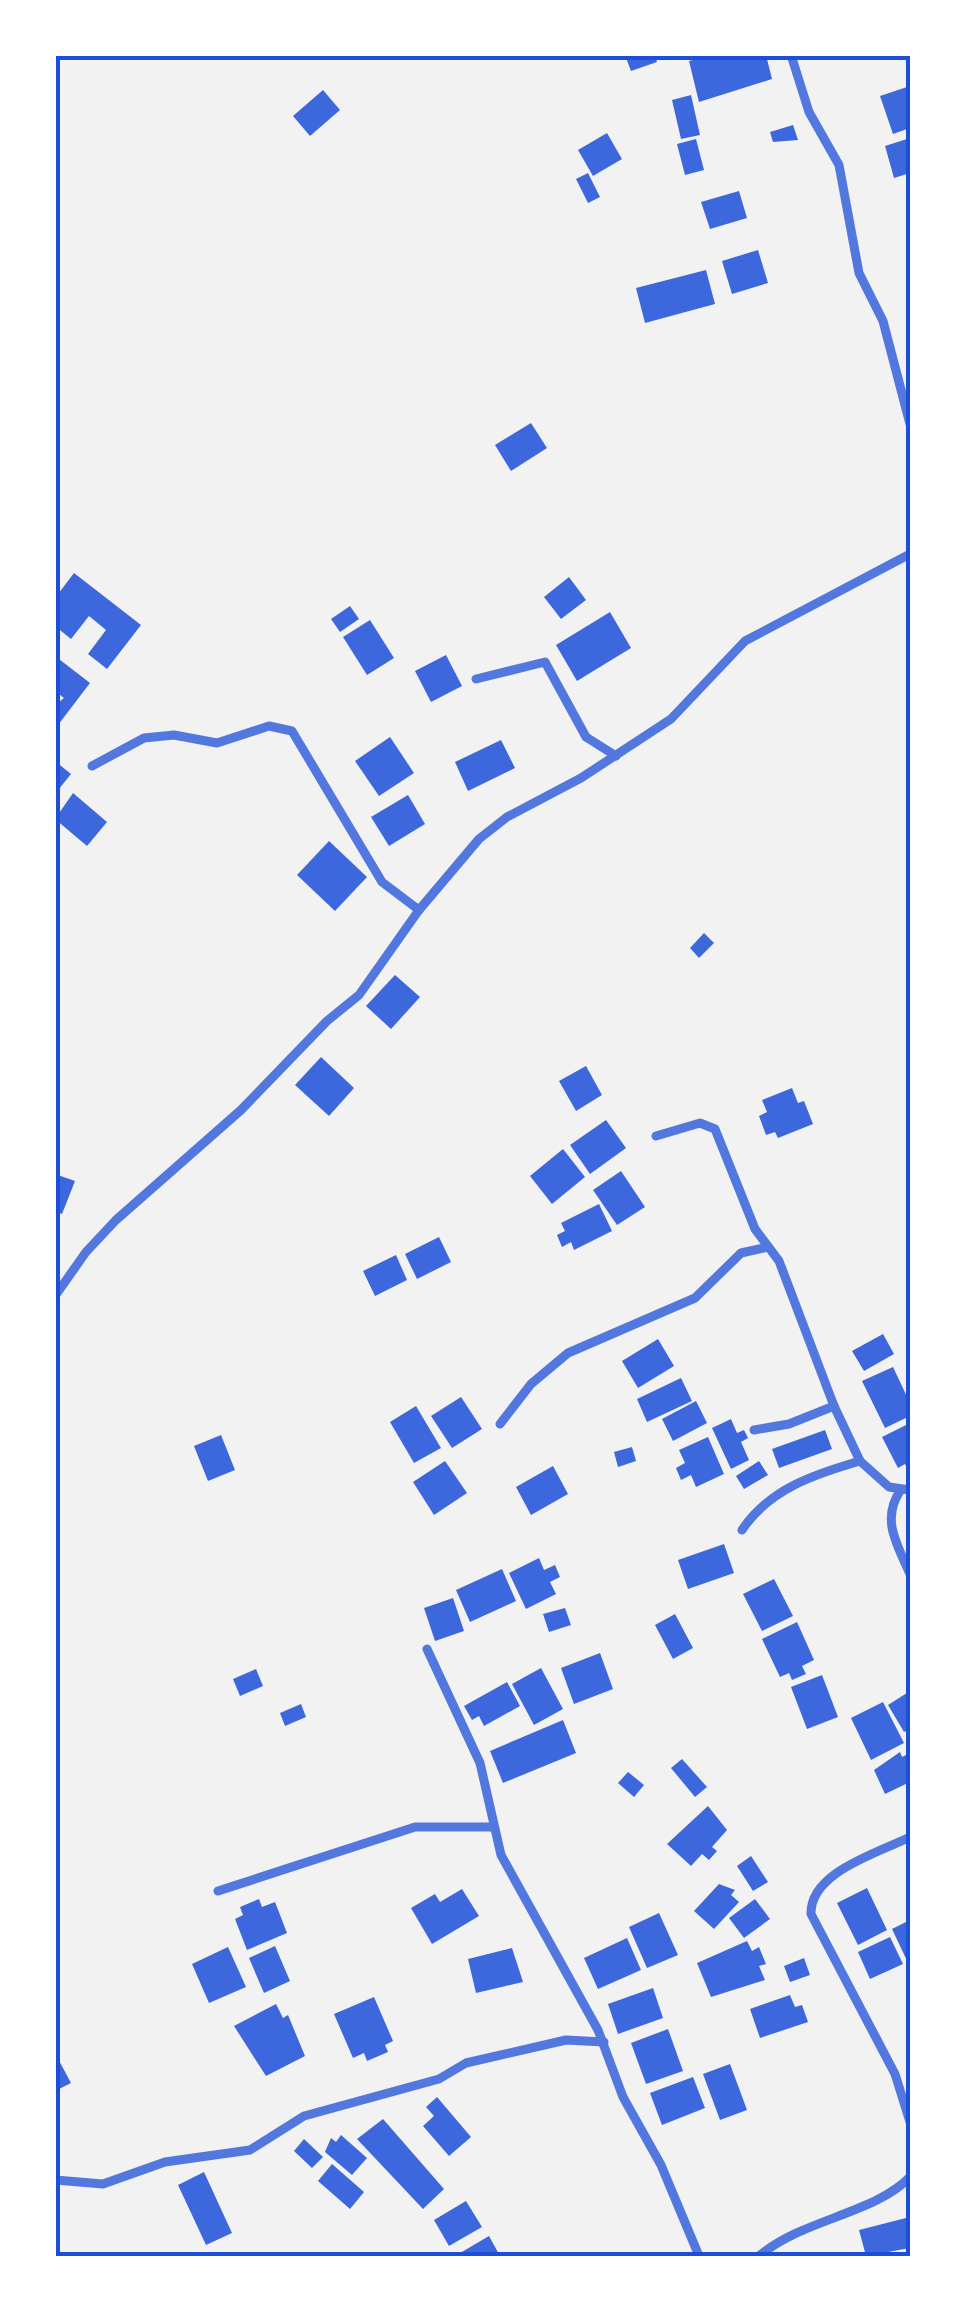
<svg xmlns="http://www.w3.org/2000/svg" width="965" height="2311" font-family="Figtree,sans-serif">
<rect width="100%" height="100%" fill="#f2f2f2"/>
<g fill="#3d67dc">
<path d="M625,55H655L657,62L631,71Z"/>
<path d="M713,55H766L772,79L699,102L689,61Z"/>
<path d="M910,86V128L893,134L880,96Z"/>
<path d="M323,90L340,110L310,136L293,116Z"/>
<path d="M691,95L700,135L681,139L672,100Z"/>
<path d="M793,125L798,140L773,142L770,132Z"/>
<path d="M607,133L622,159L593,176L578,150Z"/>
<path d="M910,138V173L894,178L885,146Z"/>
<path d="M696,139L704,170L685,175L677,144Z"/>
<path d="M588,173L600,197L588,203L576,179Z"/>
<path d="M739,191L747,218L710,229L701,202Z"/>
<path d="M758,250L768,283L732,294L722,261Z"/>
<path d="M706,270L715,304L645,323L636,288Z"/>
<path d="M531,423L547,448L511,471L495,445Z"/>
<path d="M74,573L141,625L107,669L88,654L106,630L89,616L71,639L55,626V598Z"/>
<path d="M569,577L586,600L561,619L544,597Z"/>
<path d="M350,606L359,619L340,632L331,619Z"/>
<path d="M610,612L631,648L577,681L556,645Z"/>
<path d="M370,620L394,658L367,675L343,637Z"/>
<path d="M446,655L462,686L431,702L415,671Z"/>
<path d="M55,656L90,683L55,729V705L64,698L55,691Z"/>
<path d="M390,737L414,773L379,796L355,761Z"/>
<path d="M501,740L515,768L468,791L455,762Z"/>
<path d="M55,761L71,774L55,794Z"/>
<path d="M73,793L107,822L87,846L55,819Z"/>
<path d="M408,795L425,824L389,846L371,817Z"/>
<path d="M329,841L367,877L335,911L297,875Z"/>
<path d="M704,933L714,943L699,958L690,948Z"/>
<path d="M395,975L420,997L391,1029L366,1006Z"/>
<path d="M321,1057L354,1088L329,1116L295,1085Z"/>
<path d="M586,1066L602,1095L576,1111L559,1081Z"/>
<path d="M792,1088L798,1103L804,1101L813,1124L778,1138L775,1132L766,1135L759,1116L767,1112L762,1100Z"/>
<path d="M606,1120L626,1148L590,1174L570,1145Z"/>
<path d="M563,1149L585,1177L552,1204L530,1176Z"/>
<path d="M621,1171L645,1207L617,1225L593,1190Z"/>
<path d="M55,1174L75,1181L62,1214L55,1211Z"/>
<path d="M599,1204L612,1231L574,1250L571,1242L562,1247L557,1235L565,1231L561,1223Z"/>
<path d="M439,1237L451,1262L417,1279L405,1254Z"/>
<path d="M396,1255L407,1280L375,1296L363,1271Z"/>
<path d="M883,1334L894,1354L864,1371L852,1351Z"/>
<path d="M658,1339L674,1366L638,1388L622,1361Z"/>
<path d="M893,1367L910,1403V1416L885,1428L862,1381Z"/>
<path d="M681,1378L692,1401L647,1422L637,1399Z"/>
<path d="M461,1397L482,1429L452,1448L431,1416Z"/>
<path d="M696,1401L707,1423L673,1441L662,1419Z"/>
<path d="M416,1406L441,1448L414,1463L390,1422Z"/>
<path d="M731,1419L737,1433L744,1430L748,1438L741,1442L749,1460L731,1469L712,1428Z"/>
<path d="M910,1423V1474L905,1464L898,1468L882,1437Z"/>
<path d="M825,1430L832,1449L779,1468L772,1449Z"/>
<path d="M221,1435L235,1470L208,1481L194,1446Z"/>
<path d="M708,1437L724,1474L696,1487L691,1475L681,1480L676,1468L685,1463L679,1450Z"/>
<path d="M632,1447L636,1461L618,1467L614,1452Z"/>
<path d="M445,1461L467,1493L434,1515L413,1482Z"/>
<path d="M759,1461L768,1475L744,1489L736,1476Z"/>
<path d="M553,1466L568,1494L531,1515L516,1487Z"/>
<path d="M724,1544L734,1573L688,1589L678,1560Z"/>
<path d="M539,1558L544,1570L555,1565L560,1577L550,1582L556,1594L526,1609L509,1573Z"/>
<path d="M502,1569L516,1601L470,1622L456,1590Z"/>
<path d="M774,1579L793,1616L762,1631L743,1594Z"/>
<path d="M453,1598L464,1631L435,1641L424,1608Z"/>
<path d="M565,1608L571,1625L549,1632L543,1614Z"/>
<path d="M675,1614L693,1648L673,1659L655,1625Z"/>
<path d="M797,1622L814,1660L802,1666L806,1674L792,1680L789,1673L780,1677L762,1639Z"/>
<path d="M600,1653L613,1689L574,1704L561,1668Z"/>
<path d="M541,1668L563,1709L534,1725L512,1684Z"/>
<path d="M256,1669L263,1686L240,1696L233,1679Z"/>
<path d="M822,1675L838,1717L807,1729L791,1687Z"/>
<path d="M507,1682L520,1706L484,1726L479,1716L472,1720L464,1706Z"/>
<path d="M910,1691V1729L904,1732L888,1705Z"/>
<path d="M883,1702L904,1743L871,1760L851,1718Z"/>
<path d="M301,1704L306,1717L285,1726L280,1713Z"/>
<path d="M563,1720L576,1753L503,1783L490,1751Z"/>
<path d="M900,1752L902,1757L910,1753V1782L885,1794L874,1770Z"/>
<path d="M682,1759L707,1787L695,1797L671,1768Z"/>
<path d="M628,1772L644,1785L634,1797L618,1783Z"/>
<path d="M708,1806L727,1830L712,1847L717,1851L709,1860L702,1854L691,1866L667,1844Z"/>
<path d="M751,1856L768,1882L753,1891L737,1866Z"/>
<path d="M719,1884L735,1890L731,1895L739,1902L714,1929L694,1911Z"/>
<path d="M867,1888L887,1930L858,1945L837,1903Z"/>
<path d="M462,1889L479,1916L432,1944L411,1908L435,1894L440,1902Z"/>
<path d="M259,1899L262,1907L275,1902L287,1933L247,1950L235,1919L243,1915L240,1907Z"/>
<path d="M755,1899L770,1919L744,1938L729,1918Z"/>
<path d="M659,1913L678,1955L647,1968L629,1927Z"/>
<path d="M910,1920V1967L892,1929Z"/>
<path d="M890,1937L903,1964L870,1979L858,1952Z"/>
<path d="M627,1938L641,1970L598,1989L584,1958Z"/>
<path d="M747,1941L752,1951L759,1947L766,1964L759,1966L765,1980L711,1997L697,1963Z"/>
<path d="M275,1946L290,1981L264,1993L249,1958Z"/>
<path d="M228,1947L246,1987L209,2003L192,1964Z"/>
<path d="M512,1948L523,1982L476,1993L468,1959Z"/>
<path d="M804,1958L810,1975L790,1982L784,1966Z"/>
<path d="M653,1988L663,2018L618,2034L608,2004Z"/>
<path d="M790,1995L795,2007L802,2005L808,2022L760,2038L750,2009Z"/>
<path d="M374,1997L393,2041L385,2045L388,2052L367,2061L364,2053L353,2058L334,2014Z"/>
<path d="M276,2004L283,2018L288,2015L305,2056L266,2076L234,2026Z"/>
<path d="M668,2029L683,2071L646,2084L631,2043Z"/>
<path d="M55,2053L71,2083L55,2091Z"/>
<path d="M730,2064L747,2110L720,2120L703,2074Z"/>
<path d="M693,2077L705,2108L662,2125L650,2093Z"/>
<path d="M437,2097L471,2137L449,2156L423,2126L434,2116L426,2107Z"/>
<path d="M383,2119L444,2189L423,2209L357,2139Z"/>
<path d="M341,2135L367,2158L352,2175L325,2152L331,2138L336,2142Z"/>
<path d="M304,2139L323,2157L312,2168L294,2151Z"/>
<path d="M332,2164L364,2192L350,2209L318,2181Z"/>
<path d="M204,2172L232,2233L206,2245L178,2185Z"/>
<path d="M466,2201L482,2227L449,2246L434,2220Z"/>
<path d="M906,2218L910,2248L866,2256L859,2230Z"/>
<path d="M489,2236L500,2256H455Z"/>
</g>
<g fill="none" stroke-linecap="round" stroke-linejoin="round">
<g stroke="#5277de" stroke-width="9">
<path d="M791,55L809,112L839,165L859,273L883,321L910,424"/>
<path d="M476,679L545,662L586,737L616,756"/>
<path d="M92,766L144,738L174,735L217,743L269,726L292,731L382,882L419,910"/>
<path d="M656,1136L700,1123L715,1129L755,1229L779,1261L834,1406L860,1461L889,1487L910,1490"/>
<path d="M55,1296L86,1252L116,1220L241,1110L327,1021L359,995L419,910L479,839L507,817L581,778L671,719L745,641L910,554"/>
<path d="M500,1424L531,1384L568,1353L695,1298L741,1253L768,1247"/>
<path d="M754,1430L789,1424L834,1406"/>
<path d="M900,1491C881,1520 897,1544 910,1574"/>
<path d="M742,1530C769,1489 815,1474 860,1461"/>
<path d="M427,1649L480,1763L501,1855L598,2030L623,2097L661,2165L699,2256"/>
<path d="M910,1837C878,1853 810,1872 811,1914L895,2074L910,2122"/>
<path d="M218,1891L415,1827H492"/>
<path d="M55,2180L103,2184L165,2162L250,2150L304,2116L439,2079L466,2063L566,2040L604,2042"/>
<path d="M759,2256C803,2219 874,2214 910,2177"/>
</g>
</g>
<rect width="965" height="2311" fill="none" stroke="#ffffff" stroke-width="115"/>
<rect x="58" y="58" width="850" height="2196" fill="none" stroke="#1d4ed8" stroke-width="4"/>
</svg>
